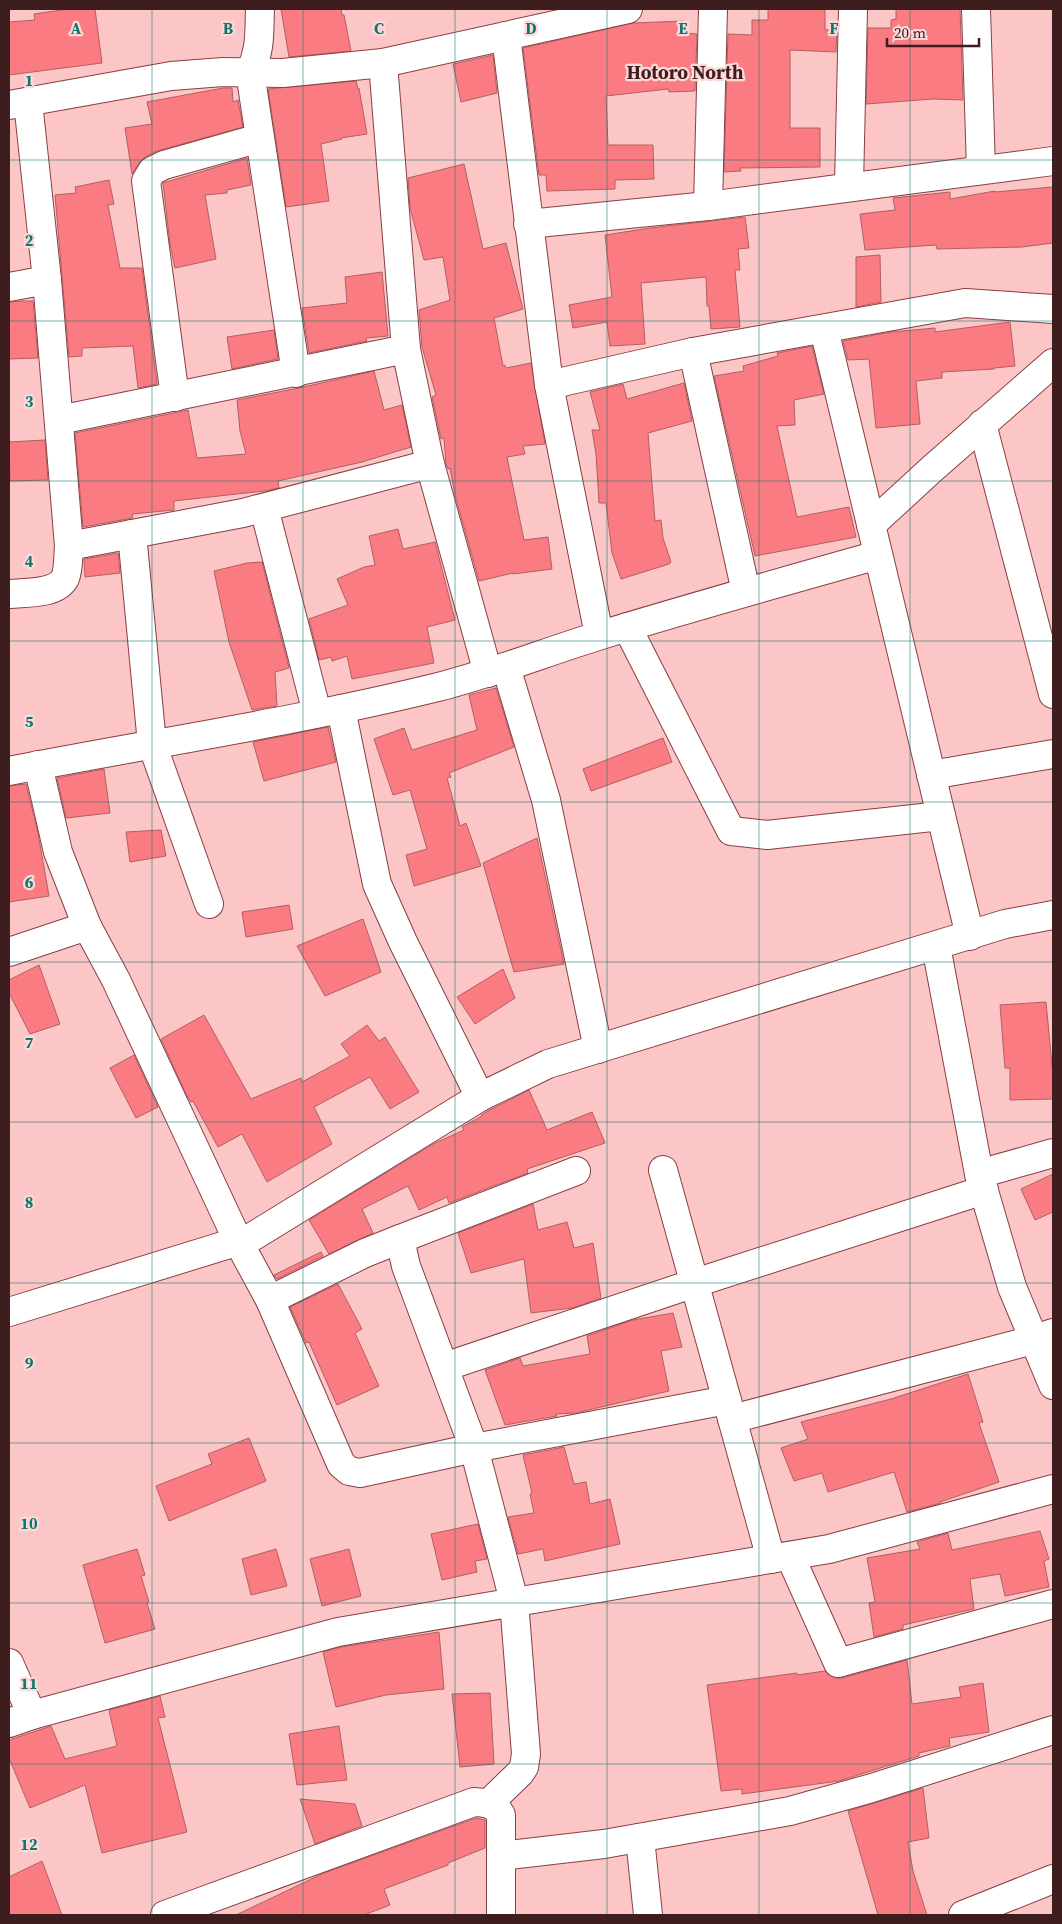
<svg xmlns="http://www.w3.org/2000/svg" width="1062" height="1924" font-family="'Source Serif 4',serif">
<rect width="100%" height="100%" fill="#fcc6c6"/>
<g fill="#fb7b82" stroke="#b06063">
<path d="M69,9H95L102,63L9,75V22L35,20L34,14Z"/>
<path d="M281,9H341L342,15H344L351,51L289,57Z"/>
<path d="M768,9H825V30L837,29L836,52L790,50V128H820V167L740,168L741,171L724,172L728,34L752,35V20H768Z"/>
<path d="M896,9H960L963,100L933,99L866,104L868,28H891V20L896,19Z"/>
<path d="M684,21V33L697,34L695,91L669,92L668,89L606,96L608,145H653L654,179L615,180V189L547,191L546,175H539L523,48L633,23Z"/>
<path d="M493,55L497,93L461,102L453,64Z"/>
<path d="M356,81L358,89L359,88L367,134L341,138L342,139L321,144L329,201L286,207L268,89Z"/>
<path d="M223,88H232L233,102L238,100L243,127L157,151L145,157L139,163L132,174L125,128L152,124L147,102Z"/>
<path d="M247,158L251,185L227,190V193L205,195L216,259L175,268L170,244L163,183Z"/>
<path d="M464,164L483,249L506,243L523,309L494,318L503,366L505,365L506,368L531,363L545,444L523,446L525,454L507,457L524,540L548,537L552,569L513,574V573L479,581L455,495L450,468L448,469L446,464L444,438L441,439L432,397L436,395L422,347L419,310L450,300L443,257L424,260L410,208L408,178Z"/>
<path d="M109,180L114,204L108,205L120,268H142L157,384L138,388L133,346L82,348V356L69,357L55,195L76,193L75,187Z"/>
<path d="M1053,187V243L1022,247L937,249L936,245L865,250L860,214L895,210L893,198L950,192V199L995,191V192Z"/>
<path d="M745,217L749,248L738,249L740,270H735L740,327L711,329L709,306H707L706,277L641,283L645,344L610,346L607,322L573,328L569,305L612,297L605,235L650,228Z"/>
<path d="M880,255L881,302L856,307V257Z"/>
<path d="M382,272L388,336L366,338L367,341L309,353L302,308L347,303L345,277Z"/>
<path d="M21,301H33L38,358L9,359V302Z"/>
<path d="M1010,322L1015,366L994,368V369L942,372V378L916,381L920,424L876,428L869,359L848,360L843,341L891,332L935,328V332Z"/>
<path d="M274,330L278,359L232,369L227,337Z"/>
<path d="M812,346L824,394L794,400L795,425L777,426L797,517L849,507L856,537L755,556L714,376L744,371L743,366L778,356L777,353Z"/>
<path d="M374,371L384,410L402,405L411,447L362,462L278,481L279,488L264,491L174,501V510L132,514L133,518L83,527L75,433L188,410L197,458L246,454L240,431L237,400L299,388Z"/>
<path d="M684,383L692,421L648,433L655,521L661,520L663,538L671,562L669,564L621,579L612,553L606,503H599L596,454L592,430H600L590,392L623,384L627,399Z"/>
<path d="M45,440L48,480L10,481L9,442Z"/>
<path d="M398,529L403,549L435,542L455,620L427,627L434,663L352,679L347,656L332,661L331,657L319,660L309,619L348,605L337,579L364,567L375,565L369,536Z"/>
<path d="M118,553L120,573L85,577L84,559Z"/>
<path d="M262,562L289,668L275,672L277,706L252,710L229,642L214,571L247,563Z"/>
<path d="M496,688L514,747L449,773L451,777L447,778L460,826L466,823L481,866L414,886L406,855L427,849L410,790L393,795L374,739L404,728L412,750L477,730L469,695Z"/>
<path d="M328,727L336,762L264,781L253,742Z"/>
<path d="M663,738L672,762L591,791L583,769Z"/>
<path d="M104,769L110,813L66,818L57,778Z"/>
<path d="M26,784L38,833L49,896L9,902V786Z"/>
<path d="M161,830L166,856L130,862L126,832Z"/>
<path d="M537,838L564,964L514,972L483,863Z"/>
<path d="M289,905L293,929L246,937L242,912Z"/>
<path d="M363,919L381,972L325,996L297,946Z"/>
<path d="M39,965L60,1024L30,1034L9,993V980Z"/>
<path d="M503,969L515,998L475,1024L457,997Z"/>
<path d="M1046,1002L1053,1075V1099L1010,1100V1068H1005L1000,1005Z"/>
<path d="M204,1015L251,1099L301,1078L302,1082L350,1056L341,1044L367,1025L379,1041L385,1037L419,1092L390,1109L370,1077L314,1107L332,1144L267,1182L242,1134L218,1147L193,1101L191,1102L186,1094L161,1039Z"/>
<path d="M134,1055L158,1107L136,1118L110,1068Z"/>
<path d="M529,1090L547,1130L592,1112L605,1143L527,1169L528,1173L449,1203L447,1197L419,1210L408,1186L362,1209L373,1233L329,1254L309,1220L433,1144L464,1130L462,1127L482,1116L481,1115L488,1111Z"/>
<path d="M1053,1174V1212L1035,1220L1021,1189Z"/>
<path d="M533,1204L538,1230L567,1222L574,1248L593,1243L601,1298L572,1308L531,1313L524,1259L471,1273L458,1233Z"/>
<path d="M321,1252L323,1256L277,1279L274,1275Z"/>
<path d="M338,1284L362,1329L355,1333L379,1386L337,1405L309,1342L306,1343L290,1307Z"/>
<path d="M673,1313L682,1347L661,1351L669,1391L576,1413L556,1414L557,1416L505,1425L485,1370L520,1358L523,1366L590,1354L587,1336L633,1320Z"/>
<path d="M968,1374L983,1422L979,1423L999,1482L940,1502L941,1503L907,1512L894,1472L828,1492L822,1473L794,1481L781,1448L808,1439L801,1422L891,1399Z"/>
<path d="M249,1438L266,1481L169,1521L156,1486L212,1464L208,1454Z"/>
<path d="M564,1447L574,1484L586,1482L590,1504L610,1499L620,1544L545,1561L543,1549L518,1554L508,1517L534,1513L530,1494L532,1493L523,1455Z"/>
<path d="M478,1524L487,1559L475,1561L477,1572L442,1580L431,1534Z"/>
<path d="M1040,1531L1049,1559L1044,1561L1049,1587L1005,1596L1000,1574L970,1579L974,1609L903,1625V1629L874,1637L869,1603L875,1602L867,1558L920,1549L917,1542L948,1533L952,1550Z"/>
<path d="M137,1549L145,1575L141,1576L149,1602L147,1603L155,1629L105,1643L83,1565Z"/>
<path d="M276,1549L287,1586L251,1595L242,1559Z"/>
<path d="M349,1549L361,1596L322,1606L310,1559Z"/>
<path d="M439,1632L444,1689L386,1695L336,1707L323,1652L341,1647Z"/>
<path d="M907,1660L912,1704L961,1697L959,1687L983,1683L989,1732L949,1738L950,1746L919,1753V1756L839,1781L742,1794V1789L721,1791L707,1685L797,1673V1675L825,1671L834,1678H842Z"/>
<path d="M490,1693L494,1764L460,1767L452,1694Z"/>
<path d="M160,1696L165,1717L158,1718L187,1832L102,1853L85,1785L30,1808L9,1758V1740L51,1726L65,1759L117,1746L109,1710Z"/>
<path d="M339,1726L347,1780L297,1785L289,1734Z"/>
<path d="M923,1788L929,1838L908,1842L913,1871L927,1915H878L848,1811Z"/>
<path d="M300,1799L355,1804L362,1826L315,1844Z"/>
<path d="M476,1818L485,1820V1848L448,1863V1865L384,1889L390,1905L364,1915H236L324,1873Z"/>
<path d="M42,1861L62,1915H9V1877Z"/>
</g>
<g fill="none" stroke-linecap="round" stroke-linejoin="round">
<defs>
<g id="street">
<path d="M260,9C259,33 261,49 250,72L296,373"/>
<path d="M976,9L981,170"/>
<path d="M506,36L549,385L599,635"/>
<path d="M383,63L406,349L430,464L488,673"/>
<path d="M9,105L171,76L223,72L283,73L383,63L628,9"/>
<path d="M849,186L853,9"/>
<path d="M708,206L713,9"/>
<path d="M528,224L708,206L1053,161"/>
<path d="M9,287L47,280"/>
<path d="M824,329L970,936"/>
<path d="M693,352L746,592"/>
<path d="M549,385L693,352L965,303L1053,309"/>
<path d="M175,397L146,181L152,171L164,165L260,138"/>
<path d="M59,420L406,349"/>
<path d="M982,424L1053,694"/>
<path d="M264,508L317,713"/>
<path d="M871,525L933,468L1053,363"/>
<path d="M132,534L152,744L209,904"/>
<path d="M69,546L243,513L430,464"/>
<path d="M9,594C26,592 56,595 65,578C69,569 68,555 69,546L47,280L28,102"/>
<path d="M627,627L731,831L767,835L941,816"/>
<path d="M506,667L546,800L598,1049"/>
<path d="M341,709L377,884L403,942L480,1097"/>
<path d="M38,765L58,852L87,926L116,980L238,1241L270,1300L341,1464L349,1471L360,1473L474,1448L727,1400"/>
<path d="M9,771C152,743 296,722 438,687C493,673 546,652 601,635C693,607 785,581 878,555"/>
<path d="M931,775L1053,754"/>
<path d="M936,946L979,1174L1012,1287L1053,1385"/>
<path d="M9,952L87,926"/>
<path d="M663,1170L771,1559"/>
<path d="M979,1174L1053,1153"/>
<path d="M400,1239L576,1171"/>
<path d="M270,1300L365,1253L400,1239L406,1266L474,1448L514,1601L526,1754L524,1767L520,1773L489,1803"/>
<path d="M9,1312L252,1237L480,1097L548,1064L1005,924L1053,915"/>
<path d="M444,1367L695,1283L984,1190"/>
<path d="M732,1419L1033,1340L1053,1333"/>
<path d="M790,1556L838,1663L1053,1604"/>
<path d="M9,1663L32,1715"/>
<path d="M9,1723L32,1715L338,1632L829,1549L1053,1489"/>
<path d="M640,1838L648,1915"/>
<path d="M501,1856L604,1844L790,1811L872,1788L1053,1730"/>
<path d="M165,1915L474,1802C486,1803 494,1803 501,1815V1915"/>
<path d="M963,1915L1053,1879"/>
</g>
</defs>
<use href="#street" stroke="#893e42" stroke-width="30"/>
<use href="#street" stroke="#fff" stroke-width="28"/>
</g>
<path fill="none" stroke="#0f766e" stroke-width="1" stroke-opacity="0.55" d="M152,9V1915M303,9V1915M455,9V1915M607,9V1915M759,9V1915M910,9V1915M9,160H1053M9,321H1053M9,481H1053M9,641H1053M9,802H1053M9,962H1053M9,1122H1053M9,1283H1053M9,1443H1053M9,1603H1053M9,1764H1053"/>
<g text-anchor="middle" dominant-baseline="central" stroke-width="4.5" stroke-linejoin="round" paint-order="stroke">
<g font-size="19" font-weight="bold" fill="#3e1d1e" stroke="#fdd8d8">
<text x="685" y="72">Hotoro North</text>
</g>
</g>
<g font-size="16" text-anchor="middle" font-weight="bold" fill="#0f766e" stroke="#fdd8d8" stroke-width="4.5" stroke-linejoin="round" paint-order="stroke">
<text x="76" y="34">A</text>
<text x="228" y="34">B</text>
<text x="379" y="34">C</text>
<text x="531" y="34">D</text>
<text x="683" y="34">E</text>
<text x="834" y="34">F</text>
<text x="29" y="86">1</text>
<text x="29" y="246">2</text>
<text x="29" y="407">3</text>
<text x="29" y="567">4</text>
<text x="29" y="727">5</text>
<text x="29" y="888">6</text>
<text x="29" y="1048">7</text>
<text x="29" y="1208">8</text>
<text x="29" y="1369">9</text>
<text x="29" y="1529">10</text>
<text x="29" y="1689">11</text>
<text x="29" y="1850">12</text>
</g>
<rect width="1062" height="1924" fill="none" stroke="#3e1d1e" stroke-width="20"/>
<path d="M887 38v8h92v-8" fill="none" stroke="#3e1d1e" stroke-width="2.5"/>
<text x="894" y="38" font-size="15" fill="#3e1d1e" stroke="#fdd8d8" stroke-width="4" paint-order="stroke">20 m</text>
</svg>
